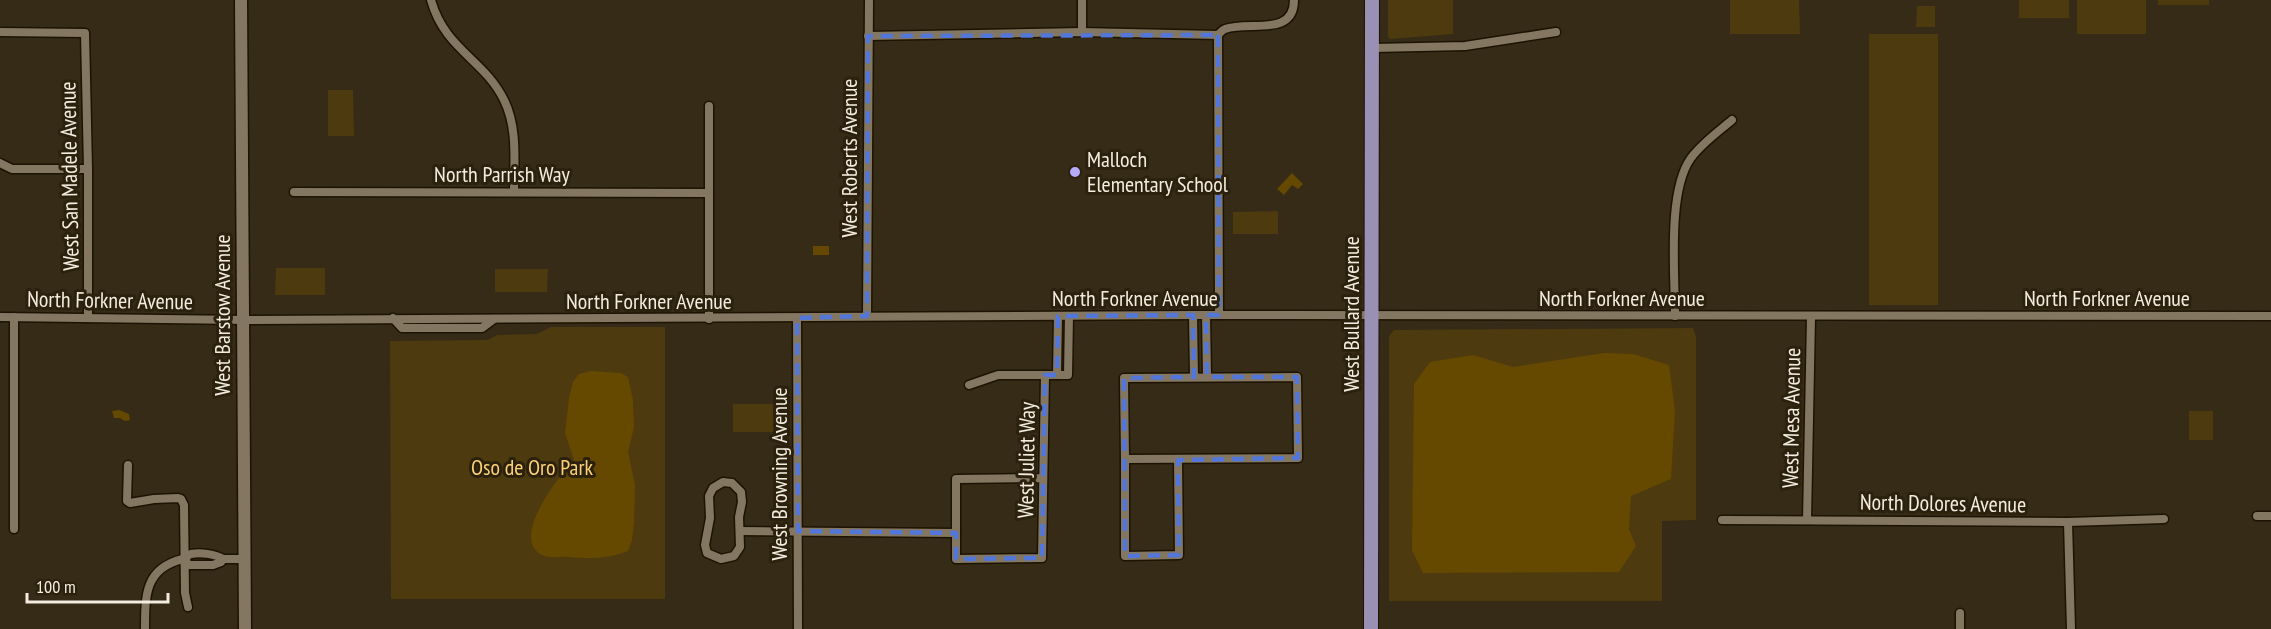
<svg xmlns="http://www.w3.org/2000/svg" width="2271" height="629" font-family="'PT Sans Narrow',sans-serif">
<rect width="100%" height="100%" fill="#352b17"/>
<g fill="#4d3a0f">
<path d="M1388,0H1453V34L1390,39L1388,37Z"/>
<path d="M1730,0H1799L1800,34H1730Z"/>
<rect x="2019" y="0" width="50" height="18"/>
<rect x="2077" y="0" width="69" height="34"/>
<rect x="2158" y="0" width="51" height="5"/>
<path d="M1917,6H1935V27H1916Z"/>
<rect x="1869" y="34" width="69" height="271"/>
<path d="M328,90H353L354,136H328Z"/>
<path d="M1278,211V234H1233V212Z"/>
<path d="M276,268H325V295H275Z"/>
<path d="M495,269H548L547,292H495Z"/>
<path d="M551,327H665V599H391L390,341L488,340L497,335L537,334Z"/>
<path d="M1693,328L1696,337V520L1662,521V601H1389V336L1394,330Z"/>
<rect x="733" y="404" width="51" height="28"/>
<rect x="2189" y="411" width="24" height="29"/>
</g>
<g fill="#654900">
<path d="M1292,173L1303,184L1298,189L1292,185L1284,195L1277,189Z"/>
<rect x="813" y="246" width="16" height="9"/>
<path d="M1604,353L1633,354L1669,365L1675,411L1671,479L1631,496L1629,529L1636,546L1619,572L1423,573L1412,550L1414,384L1430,362L1473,355L1513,367Z"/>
<path d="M591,371L621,373L628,377L633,400L634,427L628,452L635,485L634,523L632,540L628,551C608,559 590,559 569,557C560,556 550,559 542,555C509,538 560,475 574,460L565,433L569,398L573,382L579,374Z"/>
<path d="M119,410L129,414L130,420L125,421L120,418H114L112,411Z"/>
</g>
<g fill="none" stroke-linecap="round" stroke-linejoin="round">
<defs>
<g id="street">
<path d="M431,0C445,50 484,59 504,100C518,128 514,162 514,192"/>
<path d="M0,32L85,33L88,169V318"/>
<path d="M1082,32V0"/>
<path d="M1218,35L1219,315"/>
<path d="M1218,35C1220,33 1222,30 1225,29C1248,20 1294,38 1294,0"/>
<path d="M868,36L1082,32L1218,35"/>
<path d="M1373,48L1465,46L1556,32"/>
<path d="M709,106V319"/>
<path d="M0,163L12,169H88"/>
<path d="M294,192L709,193"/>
<path d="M1193,315L1194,377"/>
<path d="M1206,315L1207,377"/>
<path d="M867,316L869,0"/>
<path d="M1675,316C1675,274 1667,191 1691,158C1702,143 1718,132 1732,120"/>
<path d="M0,317L244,320L1193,315L2271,316"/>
<path d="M14,317V529"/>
<path d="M393,318L402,328H482L494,319"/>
<path d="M797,318L798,629"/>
<path d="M1057,375L1058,316"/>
<path d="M1297,377L1298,458L1125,459L1124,378Z"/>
<path d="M969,385L998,375H1045"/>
<path d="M1125,459V556L1179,555L1178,460"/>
<path d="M128,465L127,501L130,503L154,499L178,498L181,499L184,505L185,593L188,607"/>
<path d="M1043,478L956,479V559L1042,558L1045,375H1068L1069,316"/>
<path d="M723,482L732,483L741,492L742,502L739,517L740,547L734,556L721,559L707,553L705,545L710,518L709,496L713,488Z"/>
<path d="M2257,516H2271"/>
<path d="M1722,520L2068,522L2164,519"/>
<path d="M1807,520L1811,317"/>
<path d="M2068,522L2071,629"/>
<path d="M740,531L956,533"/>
<path d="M223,559H244"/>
<path d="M145,629C145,595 145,568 183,559C191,557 183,557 191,554C200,552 215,554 223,559L221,562L213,565H189L184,559"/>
<path d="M1960,629V613"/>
</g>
<path id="secondary" d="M241,0L245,629"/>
<path id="primary" d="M1371,629L1372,0"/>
</defs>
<use href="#street" stroke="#1d1302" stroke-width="11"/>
<use href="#secondary" stroke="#1d1302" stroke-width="15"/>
<use href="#primary" stroke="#1d1302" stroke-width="16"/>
<use href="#street" stroke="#837761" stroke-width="8"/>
<use href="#secondary" stroke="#837761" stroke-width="12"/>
<use href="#primary" stroke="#9a90b3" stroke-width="14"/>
</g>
<path fill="none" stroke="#5276da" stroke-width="4.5" stroke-dasharray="12 8" stroke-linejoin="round" d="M1218,35L1219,315H1206L1207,377H1297L1298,458L1178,460L1179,555L1125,556L1124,378L1194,377L1193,315L1058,316L1057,375H1045L1042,558L956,559V533L798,531L797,318L867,316L868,36Z"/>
<circle fill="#b6abf8" stroke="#2b210d" stroke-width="2" cx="1075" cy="172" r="6"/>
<g text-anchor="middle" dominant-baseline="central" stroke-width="6" stroke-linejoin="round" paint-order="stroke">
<g font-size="22" fill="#f3ecdf" stroke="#2b210d">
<text transform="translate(849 158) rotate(-90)">West Roberts Avenue</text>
<text x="502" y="174">North Parrish Way</text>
<text transform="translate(69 176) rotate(-91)">West San Madele Avenue</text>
<text x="1135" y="298">North Forkner Avenue</text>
<text x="1622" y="298">North Forkner Avenue</text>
<text x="2107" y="298">North Forkner Avenue</text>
<text transform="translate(110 300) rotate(1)">North Forkner Avenue</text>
<text x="649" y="301">North Forkner Avenue</text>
<text transform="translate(1351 314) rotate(-90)">West Bullard Avenue</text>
<text transform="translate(222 315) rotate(-90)">West Barstow Avenue</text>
<text transform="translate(1791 418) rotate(-89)">West Mesa Avenue</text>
<text transform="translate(1026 460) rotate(-89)">West Juliet Way</text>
<text transform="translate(779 474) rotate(-90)">West Browning Avenue</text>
<text transform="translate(1943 503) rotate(1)">North Dolores Avenue</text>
</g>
<g font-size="22" fill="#f3ecdf" stroke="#2b210d" text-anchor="start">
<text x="1087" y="159">Malloch<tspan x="1087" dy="25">Elementary School</tspan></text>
</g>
<g font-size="22" fill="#fcd178" stroke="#2b210d">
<text x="532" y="467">Oso de Oro Park</text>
</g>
</g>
<path d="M27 593v9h141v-9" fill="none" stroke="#f3ecdf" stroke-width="3"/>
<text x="36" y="593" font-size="18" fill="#f3ecdf" stroke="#2b210d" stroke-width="4.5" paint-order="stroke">100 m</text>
</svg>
